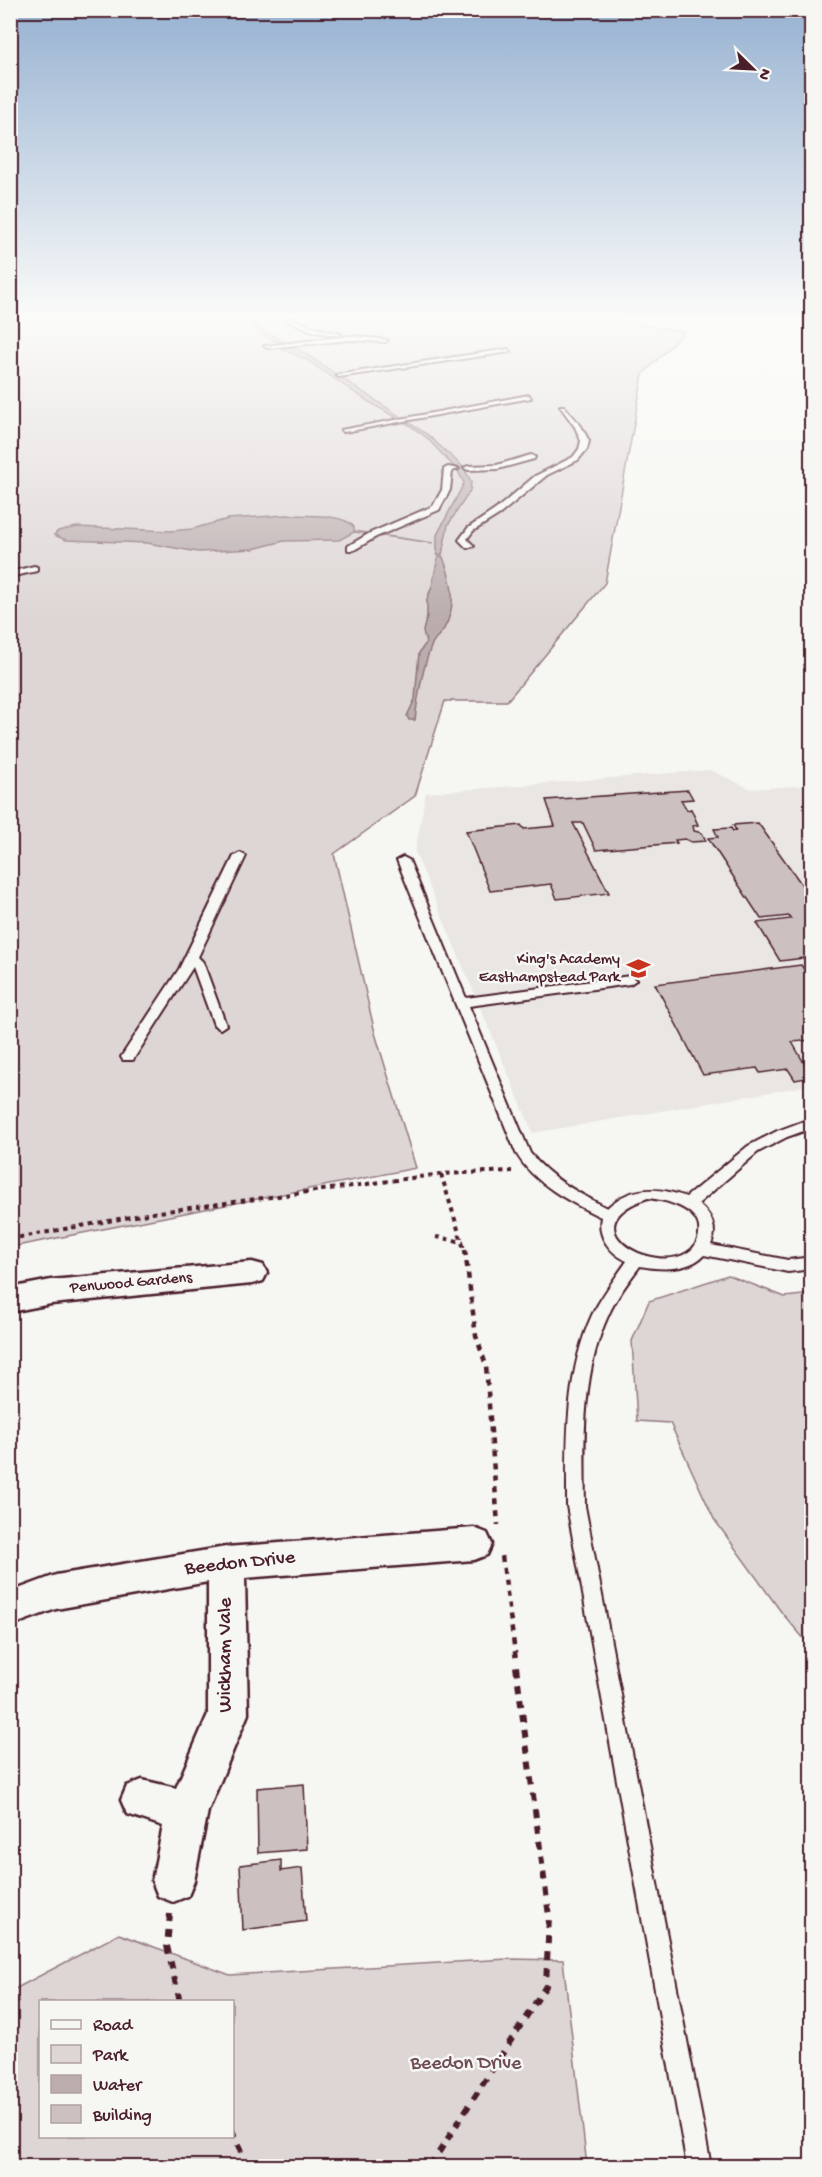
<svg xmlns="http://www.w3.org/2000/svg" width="822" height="2177" font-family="'Gochi Hand',sans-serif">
<rect width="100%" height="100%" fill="#f6f6f2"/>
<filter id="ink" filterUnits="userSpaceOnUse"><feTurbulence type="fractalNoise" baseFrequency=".0167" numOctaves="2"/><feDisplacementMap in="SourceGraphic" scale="12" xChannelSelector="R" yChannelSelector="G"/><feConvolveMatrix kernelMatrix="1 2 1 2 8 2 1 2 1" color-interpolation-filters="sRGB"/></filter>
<g filter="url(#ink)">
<path fill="#e9e6e3" d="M710,770L751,789L811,785V1085L533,1133L415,852L426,793Z"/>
<g fill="#ddd6d5" stroke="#947a80" stroke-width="1.5" fill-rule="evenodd">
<path d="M11,316H593L684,332L643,374L605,583L507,701H445L415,796L334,854L375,1033L416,1168L11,1247Z"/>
<path d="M728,1275L785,1297L811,1294V1647L782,1613L714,1519L670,1423L637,1421L632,1341L649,1301Z"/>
<path d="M119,1934L230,1975L508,1959L563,1960L587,2166H11V1991ZM40,2002H232V2136H40Z"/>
</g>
<g fill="#bbadae" stroke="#8e747a" stroke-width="1.5">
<path d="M213,316H265L269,318L252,323L284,342C269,344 258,328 245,323C235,319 220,324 213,316Z"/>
<path d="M292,345L428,435L464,468L471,482L470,491L448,525L442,555H437V535L464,483L458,471L427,438L409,425L369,402L305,359L276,347Z"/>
<path d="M286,515C303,516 344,513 354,527V531L433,543L354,532L339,540L284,541L253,549L198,552L147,543L66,540L54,535L58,531L77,527L171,531L192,529L228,519Z"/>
<path d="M438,557H443C452,581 458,604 444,629C440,636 433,638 431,647C422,670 418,695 415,720H409L407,716L415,699L419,653L426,643L423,631L427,616V599L432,586Z"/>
</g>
<g fill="#ccc1c0" stroke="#4a1f2b" stroke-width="1.5">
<path d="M688,790L693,799L681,800L687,810L691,809L698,825L693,826L694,831L702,833L706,841L691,842L685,839L675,840L677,843L596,850L583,823H573L609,893L557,899L551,884L490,891L466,831L521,825L524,829L555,826L546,800Z"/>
<path d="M758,823L812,899V957L780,961L757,923L791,919L789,916L761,919L708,838L718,837L714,829L731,828L733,831L736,830L733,825Z"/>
<path d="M801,965L812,981V1040L792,1042L812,1077L795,1080L788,1069L760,1073L757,1068L703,1075L655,984Z"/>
<path d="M304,1784L307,1849L258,1853L257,1788Z"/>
<path d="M281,1860V1871L302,1868L306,1921L243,1930L240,1865Z"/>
</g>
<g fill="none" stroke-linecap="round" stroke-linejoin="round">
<defs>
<g id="lane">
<path d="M278,316H285L315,328L341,334L338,336L312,331Z"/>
<path d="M350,336L388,340L385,342L350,340L267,348L264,346Z"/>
<path d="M508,349L510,352L339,377L336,375Z"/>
<path d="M529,395L531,398L344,432L341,430Z"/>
<path d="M560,406H564L581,426L589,441L587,449L578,460L547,475L500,514L473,531L467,539L474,546L467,548L459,540L468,528L495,510L535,476L573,457L579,449L581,441L575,427Z"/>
<path d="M531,455L535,457L534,459L498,469L468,470L464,468L468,466L497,465Z"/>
<path d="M448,467L459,469L452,471L450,490L439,510L376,537L354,550H348V546L370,533L433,506L442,490L444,469Z"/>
<path d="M34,566L37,567V571L10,577V572Z"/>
<path d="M240,853L246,856L198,957L203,962L226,1025L220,1029L214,1025L193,967L133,1060H123L121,1057L179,969L234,856Z"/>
<path d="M403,857L409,860L466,998L630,976L636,980L630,984L469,1006L530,1153C550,1178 578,1193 607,1208C630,1186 657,1186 686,1197L748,1146L777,1131L812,1118V1128L787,1137L758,1152L698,1204C712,1215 718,1228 711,1245L788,1260L812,1257V1269L788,1272L704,1255C688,1271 661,1270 640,1266C628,1282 616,1298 608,1316C581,1375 584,1443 585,1506L711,2166H687L567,1506C567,1443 565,1374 592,1315C602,1296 615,1278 627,1261C610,1253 597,1237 601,1217C570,1202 534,1184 516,1153L397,860ZM648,1198C666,1200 703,1209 699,1234C698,1242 694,1249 687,1253C650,1275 568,1225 648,1198Z"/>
</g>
<g id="street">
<path d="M252,1262L263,1265L267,1273L263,1281L252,1284L51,1304L10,1312V1288L51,1280Z"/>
<path d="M474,1528L487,1533L492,1544L487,1555L474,1560L245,1578L248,1714L208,1811L194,1881L188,1896L173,1902L158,1896L152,1881L163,1826L127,1814L121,1800L127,1786L142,1780L176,1788L208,1714V1582L56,1609L10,1626V1592L56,1575L226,1547Z"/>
</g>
</defs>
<use href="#lane" stroke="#4a1f2b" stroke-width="4"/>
<use href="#street" stroke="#4a1f2b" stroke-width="5"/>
<g stroke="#4a1f2b" stroke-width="4" stroke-dasharray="4.5 4.5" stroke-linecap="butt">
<path d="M441,1174L465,1252"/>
<path d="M436,1237L464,1242"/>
<path d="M10,1239L152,1213L441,1174L512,1171"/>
</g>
<g stroke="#4a1f2b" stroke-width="4.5" stroke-dasharray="6 6" stroke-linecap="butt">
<path d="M465,1250L476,1336L486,1365L498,1525"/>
<path d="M502,1556L516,1660"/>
</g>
<g stroke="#4a1f2b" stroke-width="6" stroke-dasharray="8 8" stroke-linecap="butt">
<path d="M170,1914L167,1946L180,2002"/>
<path d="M232,2130L247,2166"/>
<path d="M430,2166L546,1986L549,1916L515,1659"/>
</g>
<use href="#lane" fill="#f6f6f2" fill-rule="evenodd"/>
<use href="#street" fill="#f6f6f2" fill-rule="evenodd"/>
</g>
</g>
<linearGradient id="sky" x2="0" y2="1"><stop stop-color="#96b1d1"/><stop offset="0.51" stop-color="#fbfbf9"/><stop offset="1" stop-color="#fbfbf9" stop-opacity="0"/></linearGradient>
<rect width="822" height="620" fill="url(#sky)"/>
<defs>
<symbol id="school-bare" viewBox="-9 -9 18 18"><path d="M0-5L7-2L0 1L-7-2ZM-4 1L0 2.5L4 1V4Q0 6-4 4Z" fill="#c8321e" stroke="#f6f6f2" stroke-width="2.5" paint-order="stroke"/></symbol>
</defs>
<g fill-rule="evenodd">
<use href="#school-bare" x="622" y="952" width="33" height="33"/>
</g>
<g text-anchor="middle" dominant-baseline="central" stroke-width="5" stroke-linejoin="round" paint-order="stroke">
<g font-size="16" fill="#4a1f2b" stroke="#f6f6f2" text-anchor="end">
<text x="620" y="960">King's Academy<tspan x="620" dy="18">Easthampstead Park</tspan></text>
</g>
<g font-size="16" fill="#4a1f2b" stroke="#f6f6f2">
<text transform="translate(131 1284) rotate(-5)">Penwood Gardens</text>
</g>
<g font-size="20" fill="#4a1f2b" stroke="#f6f6f2">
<text transform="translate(240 1564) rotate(-6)">Beedon Drive</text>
<text transform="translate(226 1655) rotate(-90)">Wickham Vale</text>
</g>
<g font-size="20" fill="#6f4d56" stroke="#f6f6f2">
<text x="466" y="2064">Beedon Drive</text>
</g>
</g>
<rect width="822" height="2177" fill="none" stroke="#f6f6f2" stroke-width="36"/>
<rect x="18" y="18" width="786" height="2141" fill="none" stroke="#4a1f2b" stroke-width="2" filter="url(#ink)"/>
<rect x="39" y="2000" width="195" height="138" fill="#f6f6f2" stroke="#b1a0a2" stroke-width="1.5"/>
<rect x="51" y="2020" width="30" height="9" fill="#f6f6f2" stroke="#b1a0a2" stroke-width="1.5"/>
<text x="93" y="2030" font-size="18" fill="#4a1f2b">Road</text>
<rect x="51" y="2045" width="30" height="18" fill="#ddd6d5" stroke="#b1a0a2" stroke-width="1.5"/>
<text x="93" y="2060" font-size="18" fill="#4a1f2b">Park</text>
<rect x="51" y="2075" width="30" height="18" fill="#bbadae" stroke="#b1a0a2" stroke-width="1.5"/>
<text x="93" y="2090" font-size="18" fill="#4a1f2b">Water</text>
<rect x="51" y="2105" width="30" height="18" fill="#ccc1c0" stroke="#b1a0a2" stroke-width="1.5"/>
<text x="93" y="2120" font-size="18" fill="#4a1f2b">Building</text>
<g transform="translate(753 69) rotate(114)" stroke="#f6f6f2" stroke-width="4.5" paint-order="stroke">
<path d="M0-4.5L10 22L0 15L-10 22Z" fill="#4a1f2b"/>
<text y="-9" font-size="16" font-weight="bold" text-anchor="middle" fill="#4a1f2b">N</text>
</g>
</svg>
